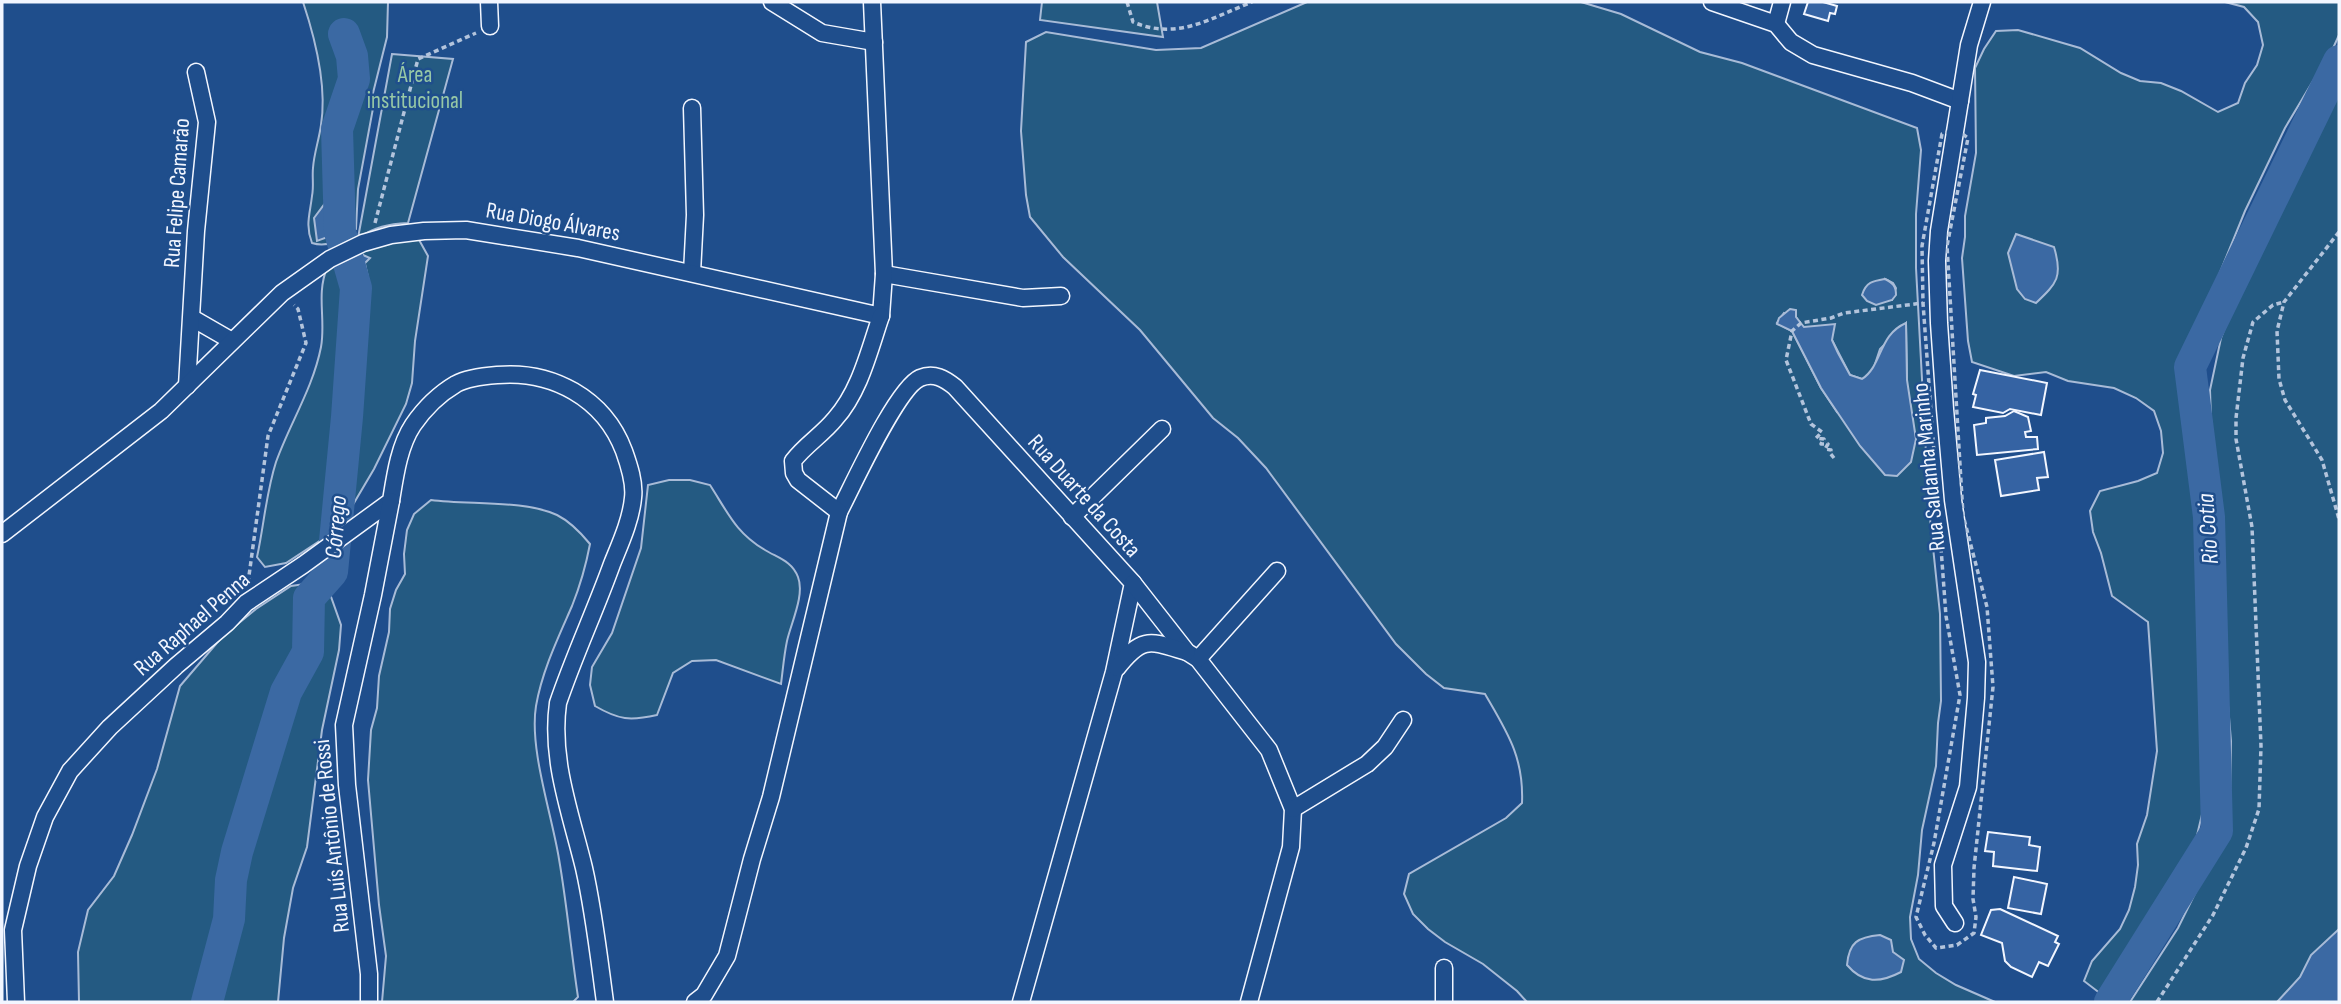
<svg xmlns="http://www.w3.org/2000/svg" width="2341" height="1004" font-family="'Sofia Sans Condensed',sans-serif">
<rect width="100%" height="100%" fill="#1f4e8c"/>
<g fill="#245a82" stroke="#a8bbd7" stroke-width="2" fill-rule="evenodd">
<path d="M303,2H388L387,37L373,93L374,103L358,189L356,229C344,240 327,248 312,243C305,225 310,214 312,196C314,186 312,177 313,168C314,153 319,140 321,125C327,87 315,38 303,2Z"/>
<path d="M1042,2H1157L1163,37L1040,20Z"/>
<path d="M1307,2H1581L1621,14L1700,52L1742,63L1917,128L1921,150L1916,214V268L1929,509L1940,614L1941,701L1938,723L1936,766L1922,830L1918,875L1910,917L1911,939L1919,959L1936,973L1956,985L1995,1002H1527L1517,991L1483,964L1445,942L1428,929L1413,914L1404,894L1409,874L1506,818L1522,803C1524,757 1507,732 1485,694L1444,688L1426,674L1396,644L1266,468L1238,438L1213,418L1140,330L1063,257L1030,217L1026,195L1021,131L1026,42L1046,32L1156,50L1201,48ZM1885,279L1893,283L1896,288L1892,300H1884ZM1784,313L1796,317L1803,327L1832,340L1850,375L1862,379L1872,373L1880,349L1906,323L1907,380L1837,412L1821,388L1792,331L1777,323Z"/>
<path d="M2225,2H2339V35L2326,64L2313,81L2285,128L2245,211L2186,356L2182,389L2190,473L2199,516L2204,579L2203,623L2207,689L2202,734L2206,757L2204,806L2194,848L2140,942L2117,978L2101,994L2084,981L2092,961L2120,929L2129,910L2135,887L2138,865L2137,844L2147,815L2157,751L2148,622L2112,596L2101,553L2093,532L2090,511L2100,491L2138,481L2157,473L2163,453L2161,431L2154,411L2136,398L2114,388L2068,381L2046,372L2014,376L1972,362L1968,341L1962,258L1965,237V216L1976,153L1975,68L1984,49L1996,31L2018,30L2080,48L2121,73L2140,81L2161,83L2181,91L2218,112L2238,103L2245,83L2257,65L2263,45L2258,22L2244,7Z"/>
<path d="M392,54L453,59L408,223C388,224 375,227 358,238Z"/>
<path d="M2339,85V1002H2130L2178,928L2222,839L2230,799L2231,741L2216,562L2210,390L2221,338L2251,261Z"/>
<path d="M418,238L428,256L415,341L412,383L406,404L374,469L341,525L324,538L286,563L265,567L257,557C264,525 266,493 276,462C290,423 313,388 321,347C326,320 316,294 327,268L377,245ZM363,255L369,282L361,306L353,305L352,292L339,274L346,265Z"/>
<path d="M669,480H690L710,485C728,513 736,533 765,550C778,558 792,561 798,577C805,595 791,623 787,641C784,655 783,669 781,684L716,660L692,661L673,673L657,715C630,721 619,720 595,706L590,685L592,667L612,633L641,548L648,485Z"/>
<path d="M431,500C469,505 525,500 557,515C571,522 581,533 590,544C586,565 580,586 572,606C558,638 542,671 536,706C529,749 552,815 559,859C567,905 571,951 578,997L573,1002H382L386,956L379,905L368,780L371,730L377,708L379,676L389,632L390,609L396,590L405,574L404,554L407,530L414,514Z"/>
<path d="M312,583L330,594L341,625L339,650L322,730L307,847L293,888L284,938L278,1002H79L78,952L88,910L114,876L132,835L157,769L180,686L222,637L256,609L291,586Z"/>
</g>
<g fill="#3b69a3" stroke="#a8bbd7" stroke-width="2">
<path d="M326,202L352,211V228L317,241L314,218Z"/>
<path d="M2016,234L2054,247C2063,277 2057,283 2036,303L2025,299L2017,289L2008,253Z"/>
<path d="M363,255L370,258L364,264L369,282L361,306L353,305L352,292L339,274L343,270L339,266L356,260Z"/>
<path d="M1885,279C1893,283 1896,286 1896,295L1892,300L1876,305L1867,301L1862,295C1866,282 1873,281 1885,279Z"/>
<path d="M1790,309L1796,310V317L1804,327L1835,324L1832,340L1838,353L1850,375L1862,379C1883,365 1878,335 1906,323L1907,380L1916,439L1911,462L1897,476L1885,475L1860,446L1821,388L1792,331L1777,324L1779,318Z"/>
<path d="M2339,929V1002H2277L2300,977L2311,955Z"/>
<path d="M1880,935L1891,940L1893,952L1904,960L1901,972C1880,983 1863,984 1847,965C1849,942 1858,937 1880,935Z"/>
</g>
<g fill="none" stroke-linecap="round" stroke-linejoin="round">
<g stroke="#3b69a3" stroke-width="32">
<path d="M207,1002L229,919L231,880L237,852L286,692L308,652L309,598L332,572L347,417L356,288L340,232L337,129L354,79L352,56L344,34"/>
<path d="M2110,1002L2217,831L2209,517L2190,367L2339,61"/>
</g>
</g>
<g fill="#3563a3" stroke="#f2f6ff" stroke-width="2">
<path d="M1808,2H1823L1837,6L1835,14L1830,13L1828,21L1804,14Z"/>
<path d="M1980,370L2047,383L2041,415L2010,409L2003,413L1973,407L1976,395L1973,394Z"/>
<path d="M2014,411L2028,417L2031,431L2025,432L2026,437H2037L2038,449L1977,455L1974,425L1986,423V418L2005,416Z"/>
<path d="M2044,452L2048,477L2037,478L2039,490L2001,496L1995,460Z"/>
<path d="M1988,832L2030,837L2029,845L2040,847L2037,871L1993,866L1994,852L1985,851Z"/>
<path d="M2014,877L2047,884L2041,914L2008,908Z"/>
<path d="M2000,909L2058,936L2055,942L2059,944L2048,966L2039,962L2032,977L2011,967L2005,961L2002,943L1981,935L1991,910Z"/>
</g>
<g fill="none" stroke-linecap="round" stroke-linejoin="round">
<defs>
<g id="street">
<path d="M489,2L490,26"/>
<path d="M772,2L822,33L874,42"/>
<path d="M1712,2L1776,24L1791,42L1813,55L1912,83L1960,101"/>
<path d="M1776,24L1782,2"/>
<path d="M692,273L695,215L692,108"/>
<path d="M884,274L1023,298L1061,296"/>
<path d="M192,318L232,341"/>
<path d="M187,386L196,231L207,122L196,72"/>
<path d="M839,512C853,485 897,388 920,378C934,372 945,379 955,387L1133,583L1114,672L1021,1002"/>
<path d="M1072,517L1162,429"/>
<path d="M2,534L161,411L282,293L330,259L363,243L391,235L424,231L466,230L578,248L881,316L884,274L872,2"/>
<path d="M1133,583L1187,652L1198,659L1269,750L1293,809L1291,847L1249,1002"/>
<path d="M1198,659L1277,571"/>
<path d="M1117,668C1143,635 1150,641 1187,652"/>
<path d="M1293,809L1367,764L1385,747L1403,720"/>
<path d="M1955,923L1944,906L1943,865L1968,787L1976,698L1977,662L1953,500L1945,409L1939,323L1937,261L1939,231L1969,45L1982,2"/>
<path d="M16,1002L13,930L28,866L45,817L70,771L110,727L176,666L227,623L246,603L303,565L391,501C395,476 399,446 413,425C424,409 439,394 456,384C467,378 484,376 497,375C552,370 604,398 624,451C629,465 635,483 633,498C631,520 620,544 612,564C595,611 574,656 558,703C550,760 571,814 584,868C594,912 599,958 605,1002"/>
<path d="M369,1002V974L347,785L344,725L373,595L391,501"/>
<path d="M695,1002L704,995L727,956L752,859L771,797L839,512L798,480L794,473L793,461C805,445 822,435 835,419C860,391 869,351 881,316"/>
<path d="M1444,1002V968"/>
</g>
</defs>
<use href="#street" stroke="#f2f6ff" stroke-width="19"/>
<g stroke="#b3c4dc" stroke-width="3.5" stroke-dasharray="5 3.5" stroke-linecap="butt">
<path d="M1127,2L1133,22C1177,41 1211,18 1252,2"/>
<path d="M1956,129L1968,138L1947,246L1963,515L1987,607L1993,687L1974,868L1973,899L1976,917L1974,933L1957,945L1936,948L1925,935L1916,917L1934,843L1960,695L1946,616L1923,303L1922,246L1942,134Z"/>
<path d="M375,223L418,59L476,33"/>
<path d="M2339,232L2284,302L2277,331L2279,379L2285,400L2322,460L2339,519"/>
<path d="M1834,458L1830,453L1831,450L1825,449L1828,444H1821L1824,439L1816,438L1822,432L1811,424L1786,360L1792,331L1801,323L1831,318L1844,313L1923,303"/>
<path d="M248,583L268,436L306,343L298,309L294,305"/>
<path d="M2157,1002L2213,915L2246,848L2259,809L2261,746L2252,527L2236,439V418L2243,358L2253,322L2273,305L2284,302"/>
</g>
<use href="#street" stroke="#1f4e8c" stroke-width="16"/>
</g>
<g text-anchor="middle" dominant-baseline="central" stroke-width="5" stroke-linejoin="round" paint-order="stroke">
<g font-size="23" fill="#97c8a6" stroke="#1f4e8c">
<text x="415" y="75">Área<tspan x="415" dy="26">institucional</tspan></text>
</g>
<g font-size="23" fill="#f2f6ff" stroke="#1f4e8c">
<text transform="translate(177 193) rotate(-86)">Rua Felipe Camarão</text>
<text transform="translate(553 222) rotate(10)">Rua Diogo Álvares</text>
<text transform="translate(1929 467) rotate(-96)">Rua Saldanha Marinho</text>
<text transform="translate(1084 496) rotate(48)">Rua Duarte da Costa</text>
<text transform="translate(192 624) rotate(-41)">Rua Raphael Penna</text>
<text transform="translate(332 836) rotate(-96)">Rua Luís Antônio de Rossi</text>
</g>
<g font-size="24" font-style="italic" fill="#f2f6ff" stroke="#1f4e8c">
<text transform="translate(336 527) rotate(-85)">Córrego</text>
<text transform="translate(2208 529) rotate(-94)">Rio Cotia</text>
</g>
</g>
<rect width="2341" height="1004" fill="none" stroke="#f2f6ff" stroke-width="7"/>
</svg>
